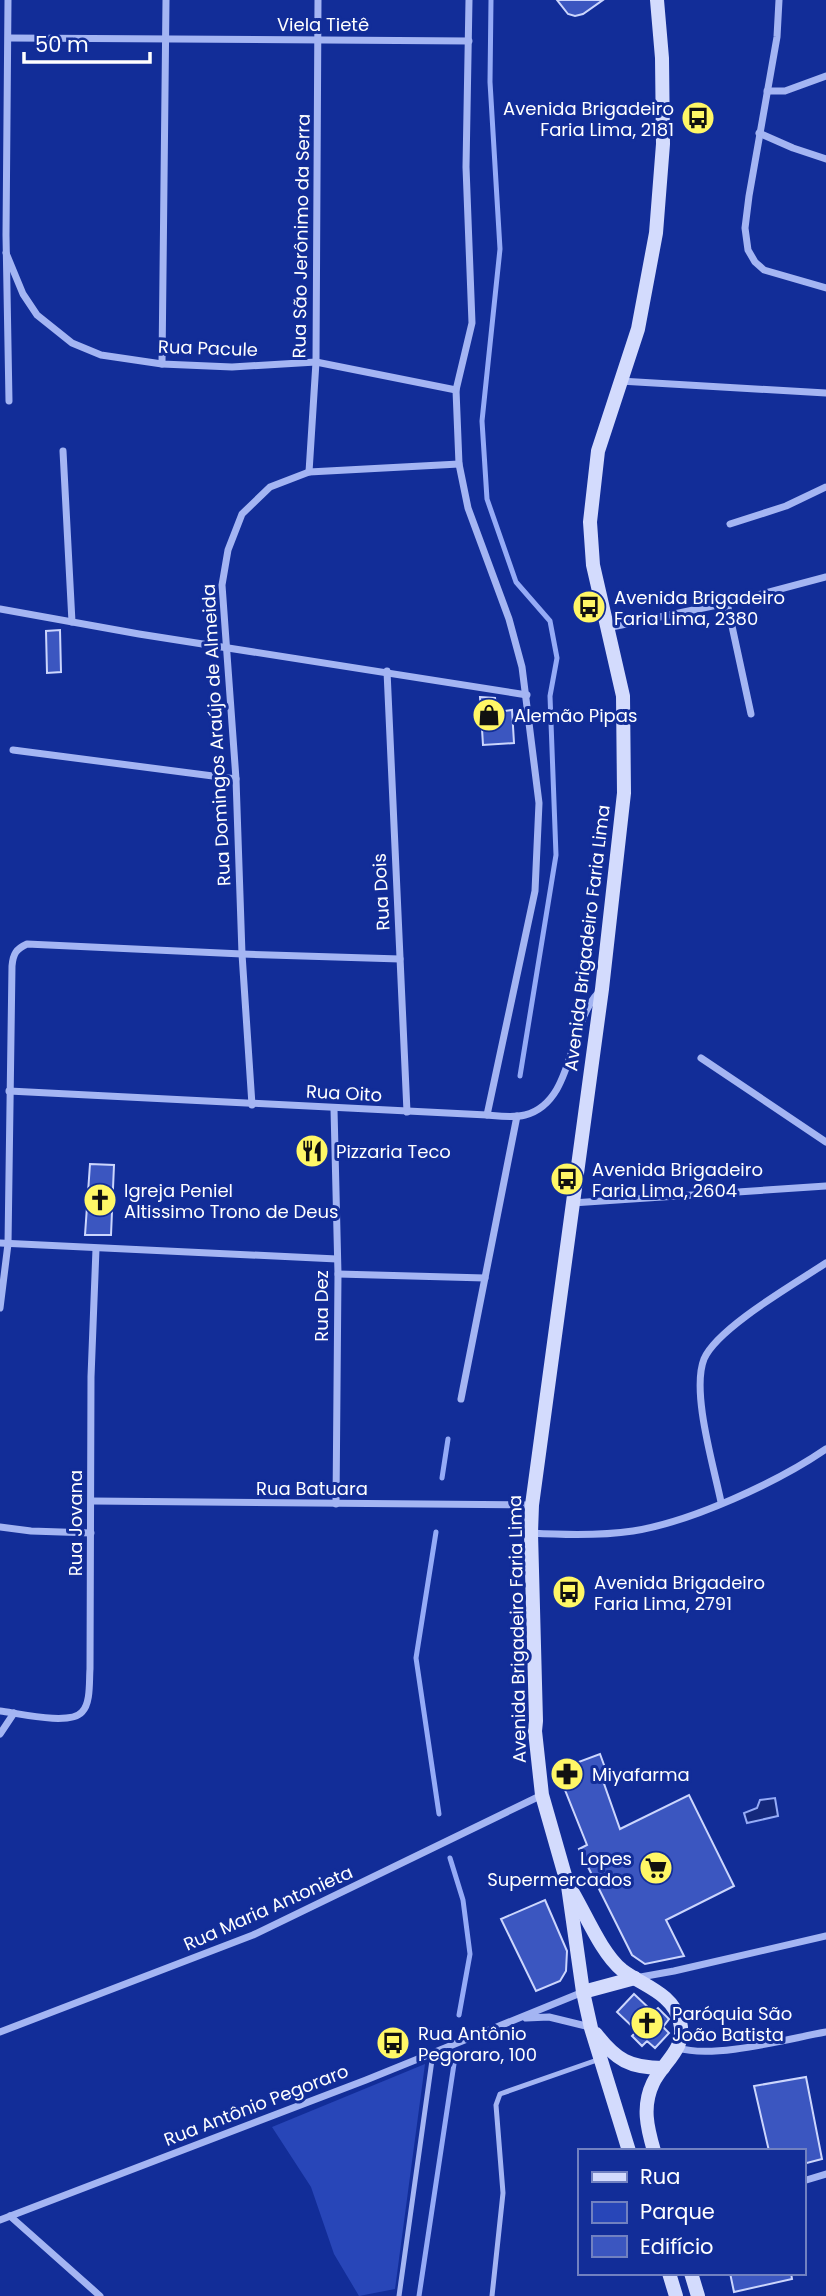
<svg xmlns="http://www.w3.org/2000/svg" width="826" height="2296" font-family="Poppins,sans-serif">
<rect width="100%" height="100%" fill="#122d98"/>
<path fill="#2846b8" d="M425,2064L395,2289L359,2296L334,2254L311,2187L272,2127Z"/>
<path fill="#15297c" stroke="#95abf7" stroke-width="2" d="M775,1798L778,1816L747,1823L744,1813L757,1808L760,1800Z"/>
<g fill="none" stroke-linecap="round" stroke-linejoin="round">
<g stroke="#95abf7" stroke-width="5">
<path d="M491,0L490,82L500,249L482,421L487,499L516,582L550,621L557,658L550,696L556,855L520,1076"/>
<path d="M442,1478L448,1439"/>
<path d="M436,1532L416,1658L439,1814"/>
<path d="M450,1858L463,1900L470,1954L459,2015"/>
<path d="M419,2296L454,2064"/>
</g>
</g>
<g fill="#3b56c0" stroke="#ccd6fd" stroke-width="2">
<path d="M557,0H603L583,14L575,16L568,14Z"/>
<path d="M60,630L61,672L47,673L46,631Z"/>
<path d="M480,697L495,698L497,712L512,710L514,743L483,745Z"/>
<path d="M90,1164L114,1165L111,1235H85Z"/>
<path d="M600,1754L608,1776L602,1778L620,1829L689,1795L734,1886L666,1920L684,1956L645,1964L632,1955L579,1849L587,1845L557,1770Z"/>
<path d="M545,1900L567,1951L566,1971L560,1981L536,1991L501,1919Z"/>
<path d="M634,1994L653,2012L658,2008L669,2019L663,2027L669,2033L655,2048L647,2041L642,2046L632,2036L637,2031L617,2012Z"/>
<path d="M806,2077L822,2159L803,2164V2151H769L754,2086Z"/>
<path d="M730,2273H791L792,2279L734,2292Z"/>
</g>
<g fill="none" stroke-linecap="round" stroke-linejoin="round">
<g stroke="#a4b5f3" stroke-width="5">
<path d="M399,2296L433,2053"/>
<path d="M492,2296L503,2193L496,2105L500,2094L600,2059"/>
</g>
<g stroke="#a4b5f3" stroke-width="7">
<path d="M8,0L6,235L9,401"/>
<path d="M469,0L466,167L472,323L456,390L459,464L468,508L509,619L522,667L539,803L535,891L487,1115"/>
<path d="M779,0L777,37L749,196L745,228L748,250L755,262L764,270L826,288"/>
<path d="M9,38L469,41"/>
<path d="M767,91H785L826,76"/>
<path d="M759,133L793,148L826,159"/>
<path d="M6,253L23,294L37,315L72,343L101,355L162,364L232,367L316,362L456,390"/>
<path d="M162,364L166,0"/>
<path d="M620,381L826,393"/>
<path d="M63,451L72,622"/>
<path d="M309,472L316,362L318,0"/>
<path d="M730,524L786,506L826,487"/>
<path d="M727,603L751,714"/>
<path d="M0,609L139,634L527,695"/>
<path d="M607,628L727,603L826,577"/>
<path d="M387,671L407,1112"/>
<path d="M13,750L236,779"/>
<path d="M701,1058L826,1142"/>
<path d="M9,1091L487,1115C499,1116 513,1118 525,1115C575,1102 567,1025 599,992"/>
<path d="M252,1105L242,954L236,779L222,585L228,550L242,514L270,487L309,472L459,464"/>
<path d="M334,1109L338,1274L336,1504"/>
<path d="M572,1203L826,1186"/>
<path d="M0,1243L337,1259"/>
<path d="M338,1274L485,1278"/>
<path d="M0,1308L8,1244L12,966C13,954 16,949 27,944L242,954L400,959"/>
<path d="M461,1399L517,1116"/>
<path d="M92,1501L532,1505"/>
<path d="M721,1502C714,1467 691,1392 704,1359C717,1328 796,1283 826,1263"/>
<path d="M0,1527L31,1531L91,1533"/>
<path d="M531,1533C565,1535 599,1536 633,1531C691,1522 778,1482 826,1449"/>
<path d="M0,1711C17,1713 70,1726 82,1712C91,1703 89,1681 90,1669L91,1377L96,1249"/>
<path d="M0,1734L14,1713"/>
<path d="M635,1978L674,1971L826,1936"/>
<path d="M526,2018L549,2017L590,2027"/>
<path d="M0,2032L253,1935L542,1795"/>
<path d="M678,2048C715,2059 787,2039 826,2032"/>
<path d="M803,2181L826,2174"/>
<path d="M10,2216L100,2296"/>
<path d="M0,2220L366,2080L583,1992"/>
</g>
<g stroke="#d3dbfd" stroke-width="14">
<path d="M573,1893C586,1915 602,1954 622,1970C643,1986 673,1993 680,2022C687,2049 663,2062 653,2083C642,2106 647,2127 654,2151"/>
<path d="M583,1992L635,1978"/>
<path d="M596,2034C616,2060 630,2068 663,2068"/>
<path d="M629,2151L591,2028L583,1992L568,1886L542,1795L535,1731L536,1721L531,1533L532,1505L602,989L624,793L623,696L593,565L590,522L598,451L638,329L656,233L663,144L662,58L657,0"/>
<path d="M669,2273L676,2296"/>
<path d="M691,2273L698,2296"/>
</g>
</g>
<defs>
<symbol id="bus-disc" viewBox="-11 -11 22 22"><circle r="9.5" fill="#fff766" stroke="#122d98"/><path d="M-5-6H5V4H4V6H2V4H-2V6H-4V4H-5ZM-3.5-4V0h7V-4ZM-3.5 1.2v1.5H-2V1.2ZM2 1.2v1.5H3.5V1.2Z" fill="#111"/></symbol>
<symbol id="shop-disc" viewBox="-11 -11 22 22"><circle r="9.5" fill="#fff766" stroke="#122d98"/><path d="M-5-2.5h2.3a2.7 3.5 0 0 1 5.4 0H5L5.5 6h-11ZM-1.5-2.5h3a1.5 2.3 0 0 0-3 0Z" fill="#111"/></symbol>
<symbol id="restaurant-disc" viewBox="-11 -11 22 22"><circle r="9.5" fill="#fff766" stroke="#122d98"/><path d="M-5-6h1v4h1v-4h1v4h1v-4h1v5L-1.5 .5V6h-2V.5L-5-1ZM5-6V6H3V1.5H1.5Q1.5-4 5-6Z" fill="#111"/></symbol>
<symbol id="church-disc" viewBox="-11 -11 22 22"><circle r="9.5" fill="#fff766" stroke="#122d98"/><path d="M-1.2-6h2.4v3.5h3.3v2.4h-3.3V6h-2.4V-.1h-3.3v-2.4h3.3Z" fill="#111"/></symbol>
<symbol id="pharmacy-disc" viewBox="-11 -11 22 22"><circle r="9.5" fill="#fff766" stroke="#122d98"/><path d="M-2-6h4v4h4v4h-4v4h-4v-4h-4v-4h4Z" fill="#111"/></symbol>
<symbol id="supermarket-disc" viewBox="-11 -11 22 22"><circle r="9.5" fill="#fff766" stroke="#122d98"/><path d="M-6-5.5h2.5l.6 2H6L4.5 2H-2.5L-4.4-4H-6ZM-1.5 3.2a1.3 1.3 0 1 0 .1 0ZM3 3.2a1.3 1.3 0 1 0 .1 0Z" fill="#111"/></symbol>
</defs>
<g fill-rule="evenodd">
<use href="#bus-disc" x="679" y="99" width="38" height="38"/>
<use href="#bus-disc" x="570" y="588" width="38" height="38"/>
<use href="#shop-disc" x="470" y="696" width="38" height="38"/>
<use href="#restaurant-disc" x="293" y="1132" width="38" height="38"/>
<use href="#bus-disc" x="548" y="1160" width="38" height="38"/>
<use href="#church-disc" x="81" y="1181" width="38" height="38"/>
<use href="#bus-disc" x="550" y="1573" width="38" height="38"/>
<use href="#pharmacy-disc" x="548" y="1755" width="38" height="38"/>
<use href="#supermarket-disc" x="637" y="1849" width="38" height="38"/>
<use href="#church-disc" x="628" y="2004" width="38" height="38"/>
<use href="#bus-disc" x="374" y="2024" width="38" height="38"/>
</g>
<g text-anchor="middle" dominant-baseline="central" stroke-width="6" stroke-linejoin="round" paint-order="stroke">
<g font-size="18" fill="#fff" stroke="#122d98">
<text x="323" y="24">Viela Tietê</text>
<text transform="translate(301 236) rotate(-89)">Rua São Jerônimo da Serra</text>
<text transform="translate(208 348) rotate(2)">Rua Pacule</text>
<text transform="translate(216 735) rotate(-93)">Rua Domingos Araújo de Almeida</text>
<text transform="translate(381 892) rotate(-93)">Rua Dois</text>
<text transform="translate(587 938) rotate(-83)">Avenida Brigadeiro Faria Lima</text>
<text transform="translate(344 1093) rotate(3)">Rua Oito</text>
<text transform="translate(321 1306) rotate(-90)">Rua Dez</text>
<text x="312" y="1488">Rua Batuara</text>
<text transform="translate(75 1523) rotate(-90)">Rua Jovana</text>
<text transform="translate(517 1629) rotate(-91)">Avenida Brigadeiro Faria Lima</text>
<text transform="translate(268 1908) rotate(-24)">Rua Maria Antonieta</text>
<text transform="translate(256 2105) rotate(-21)">Rua Antônio Pegoraro</text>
</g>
<g font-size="18" fill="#fff" stroke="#122d98" text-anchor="start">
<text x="674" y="108" text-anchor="end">Avenida Brigadeiro<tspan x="674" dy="21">Faria Lima, 2181</tspan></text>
<text x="614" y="597">Avenida Brigadeiro<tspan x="614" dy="21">Faria Lima, 2380</tspan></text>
<text x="514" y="715">Alemão Pipas</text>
<text x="336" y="1151">Pizzaria Teco</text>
<text x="592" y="1169">Avenida Brigadeiro<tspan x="592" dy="21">Faria Lima, 2604</tspan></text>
<text x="124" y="1190">Igreja Peniel<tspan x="124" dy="21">Altissimo Trono de Deus</tspan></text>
<text x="594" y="1582">Avenida Brigadeiro<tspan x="594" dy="21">Faria Lima, 2791</tspan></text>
<text x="592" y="1774">Miyafarma</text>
<text x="632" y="1858" text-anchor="end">Lopes<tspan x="632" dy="21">Supermercados</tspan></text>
<text x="672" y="2013">Paróquia São<tspan x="672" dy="21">João Batista</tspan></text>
<text x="418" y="2033">Rua Antônio<tspan x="418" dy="21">Pegoraro, 100</tspan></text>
</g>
</g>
<rect x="578" y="2149" width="228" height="126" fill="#122d98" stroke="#7181c1" stroke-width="2"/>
<rect x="592" y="2172" width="35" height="10" fill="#d3dbfd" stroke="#7181c1" stroke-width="2"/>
<text x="640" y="2184" font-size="21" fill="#ffffff">Rua</text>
<rect x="592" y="2202" width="35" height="21" fill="#2846b8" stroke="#7181c1" stroke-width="2"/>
<text x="640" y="2219" font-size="21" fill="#ffffff">Parque</text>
<rect x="592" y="2236" width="35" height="21" fill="#3b56c0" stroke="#7181c1" stroke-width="2"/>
<text x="640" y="2254" font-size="21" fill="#ffffff">Edifício</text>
<path d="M24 52v10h126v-10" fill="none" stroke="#ffffff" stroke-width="3.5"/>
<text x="35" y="52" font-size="21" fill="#ffffff" stroke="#122d98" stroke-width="5" paint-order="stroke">50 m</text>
</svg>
